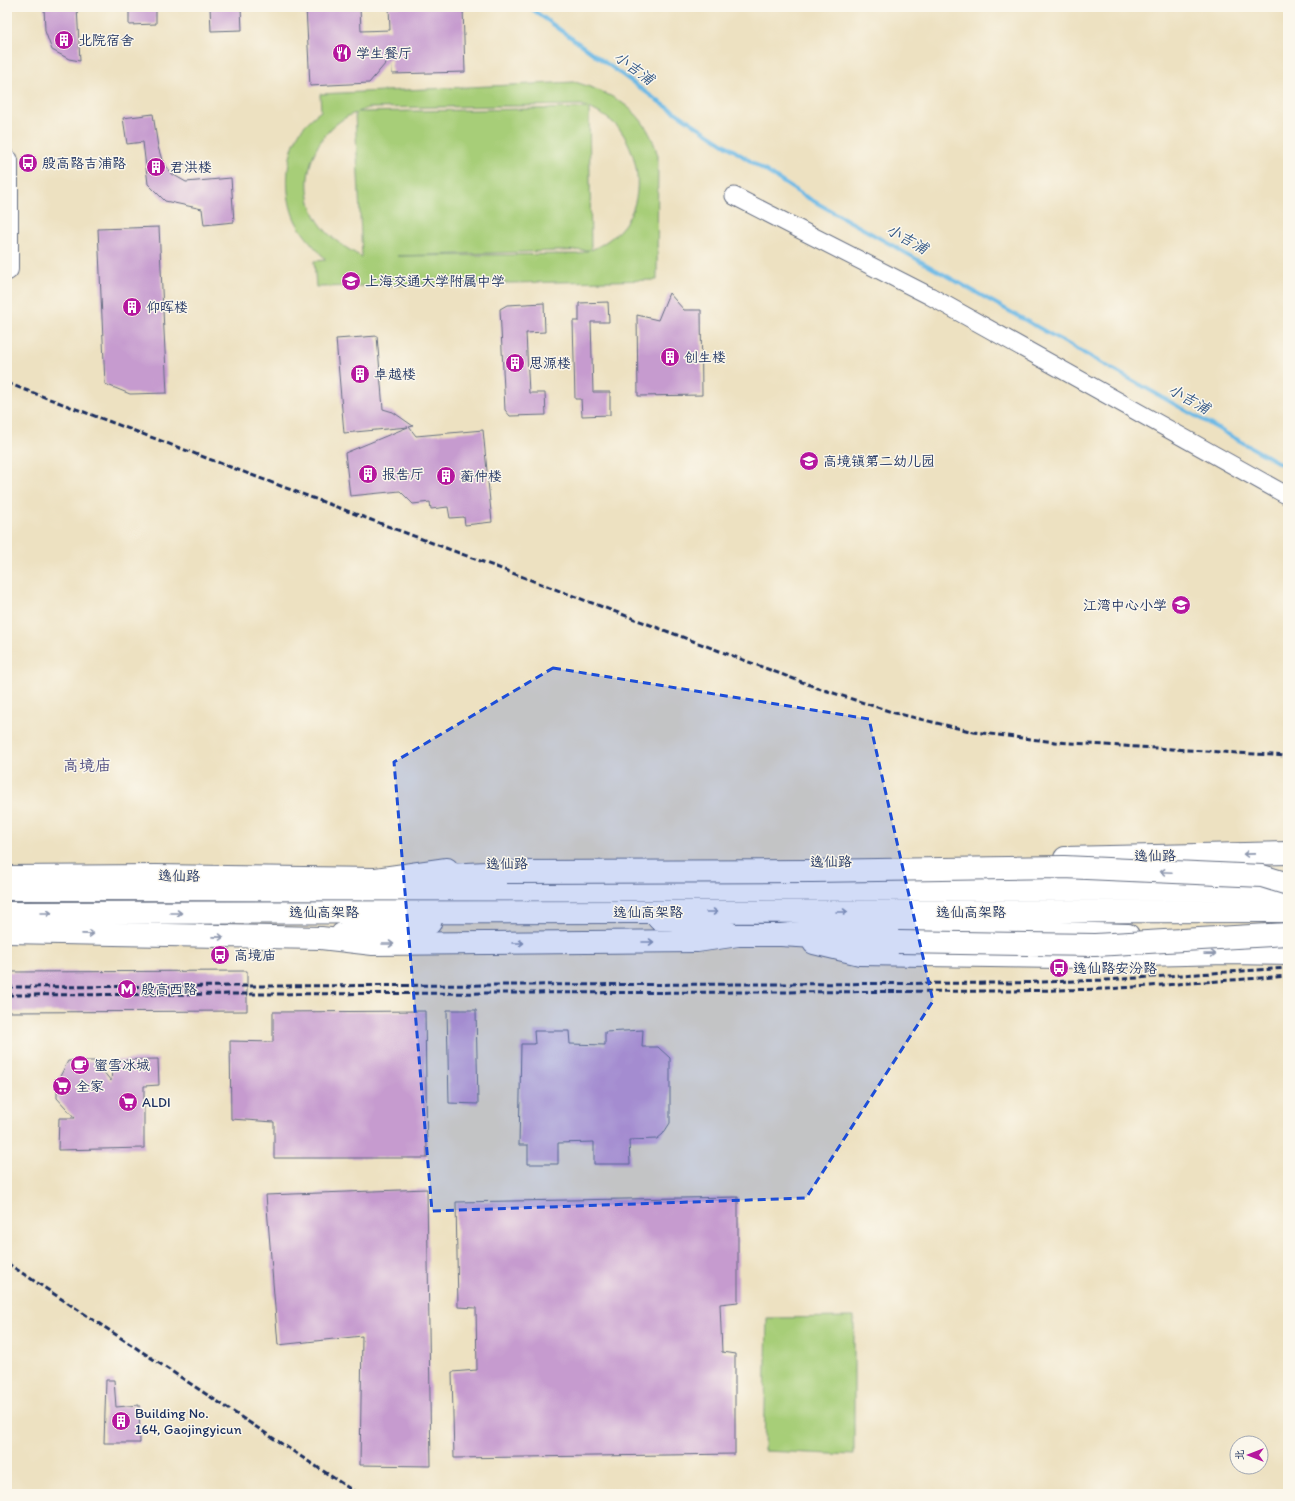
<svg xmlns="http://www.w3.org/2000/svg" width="1295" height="1501" font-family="Itim,'LXGW WenKai TC',sans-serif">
<rect width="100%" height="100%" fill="#fbf7ec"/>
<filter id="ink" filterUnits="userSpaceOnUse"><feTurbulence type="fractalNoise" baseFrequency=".025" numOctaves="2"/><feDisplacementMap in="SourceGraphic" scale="8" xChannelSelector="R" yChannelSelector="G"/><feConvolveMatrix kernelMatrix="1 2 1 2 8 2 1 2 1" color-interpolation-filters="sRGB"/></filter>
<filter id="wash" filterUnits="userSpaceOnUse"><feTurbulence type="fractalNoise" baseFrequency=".012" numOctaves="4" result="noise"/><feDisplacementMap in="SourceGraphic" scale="16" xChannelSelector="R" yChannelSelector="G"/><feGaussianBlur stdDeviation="0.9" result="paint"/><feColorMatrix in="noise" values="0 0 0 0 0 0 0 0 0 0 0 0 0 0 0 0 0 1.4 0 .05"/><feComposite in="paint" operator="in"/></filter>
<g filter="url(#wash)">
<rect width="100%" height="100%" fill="#ede1c1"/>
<g fill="#a7ce78" stroke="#617e6b" fill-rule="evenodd">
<path d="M575,82C617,95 646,111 658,156L657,280L316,287L314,261L326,260C315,247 304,237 296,222C283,196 285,154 301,130C307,122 314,116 321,111L320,94ZM582,105L587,108L357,112L368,108ZM589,108C600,113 614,121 621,131C638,155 644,193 628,219C620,233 606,243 591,250ZM355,113L362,256V257C347,249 331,239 321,225C293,187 312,130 355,113ZM589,250L579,254L397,256Z"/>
<path d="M854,1317V1455L764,1451L767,1318Z"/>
</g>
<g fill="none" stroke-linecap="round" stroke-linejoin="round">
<path stroke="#6cb9e6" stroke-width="4" d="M529,7L658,101L801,194L1288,468"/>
</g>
<g id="blocks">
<g fill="#c69bcf">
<path d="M44,7H77L80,61L69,59L52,50L45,31Z"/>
<path d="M129,7H156V24L129,25Z"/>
<path d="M210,7H241L242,30L211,31Z"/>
<path d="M306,7H360L361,31L390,30L389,7H463L465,72L392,74L391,57L369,83L310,86Z"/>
<path d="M153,114L158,147L162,160L172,174L186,182L231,178L234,222L204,225L202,209L165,201L148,184L143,142L127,144L123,118Z"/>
<path d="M159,227L167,393L130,394L105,384L98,229Z"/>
<path d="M669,293L684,310H701L702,395L638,396L637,315L658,320Z"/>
<path d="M608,302L609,322H591L593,392H610V415L582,416L581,399H575L573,321H579V303Z"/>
<path d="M544,303L545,332L526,333L529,393H545L546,415L510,416L505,410L500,309L507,305Z"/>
<path d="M377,336L383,409L393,412L413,426L409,427L416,436L483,430L492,522L465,525L464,517L450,518L448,507L431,509L430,502L413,504L400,491L350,496L345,453L408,427L344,433L336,339Z"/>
<path d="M247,971V1011L7,1012V972Z"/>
<path d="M447,1010H476L478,1104L449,1103Z"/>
<path d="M425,1011L427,1158H274V1122L231,1119L230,1041L273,1042V1012Z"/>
<path d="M643,1030L642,1047H658L670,1058V1123L663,1134L657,1139L629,1140L630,1164H594V1142L558,1143V1164H528V1145H519L521,1044H535L534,1031H569L570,1044L605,1045V1032Z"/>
<path d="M158,1059L159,1085L144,1086V1148L58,1150L59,1118H75L57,1098V1082L68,1061H95L111,1081L113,1060Z"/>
<path d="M427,1189L431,1466L360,1465L362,1336L278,1345L266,1195Z"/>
<path d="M738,1197V1302L720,1304L722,1352L735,1354V1454L454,1458L452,1372L477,1370L476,1308L458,1307L456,1202Z"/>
<path d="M106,1380H114L116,1407L139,1405L140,1443H104Z"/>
</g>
</g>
</g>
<g filter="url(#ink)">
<use href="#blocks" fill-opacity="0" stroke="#646d81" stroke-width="1"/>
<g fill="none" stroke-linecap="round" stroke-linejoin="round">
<defs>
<path id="street" d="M734,196L930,296L1288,496"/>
<g id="primary">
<path d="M7,161V269"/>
<path d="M1065,858L1288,853"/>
<path d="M7,877L156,876L376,879L447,869"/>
<path d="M659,919H672L729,933"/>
<path d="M7,932L321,938L373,944L697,941L738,935H781L859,927L1128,935"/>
<path d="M342,934L395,923H430"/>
<path d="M814,943L860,954L1059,957L1227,953L1288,954"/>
</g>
<g id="highway">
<path d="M428,876L506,872"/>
<path d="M7,889L1288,890"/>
<path d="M7,913L1288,911"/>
<path d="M781,935L898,942"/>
</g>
</defs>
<use href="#street" stroke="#646d81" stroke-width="19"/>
<use href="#primary" stroke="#646d81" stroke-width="24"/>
<use href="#highway" stroke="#646d81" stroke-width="24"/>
<use href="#street" stroke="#fff" stroke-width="17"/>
<use href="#primary" stroke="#fff" stroke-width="22"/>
<use href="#highway" stroke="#fff" stroke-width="22"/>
<g stroke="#1b2f5e" stroke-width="3" stroke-dasharray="6 3" stroke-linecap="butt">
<path d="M7,383L818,688L895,713L974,732L1055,742L1288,756"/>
<path d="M7,987L1011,983L1106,980L1288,968"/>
<path d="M7,995L1010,991L1107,989L1288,976"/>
<path d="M7,1263L358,1494"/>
</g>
<defs>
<g id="highway-bridge">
<path d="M506,872L813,871L1064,867L1262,876L1288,884"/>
<path d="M898,942L1095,945L1288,934"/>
</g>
</defs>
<use href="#highway-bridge" stroke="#646d81" stroke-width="24" stroke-linecap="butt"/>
<use href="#highway-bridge" stroke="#fff" stroke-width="22"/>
</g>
<defs><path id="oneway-shaft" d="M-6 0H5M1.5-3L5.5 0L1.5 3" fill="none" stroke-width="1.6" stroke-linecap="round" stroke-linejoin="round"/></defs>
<g stroke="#8d97ae">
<use href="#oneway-shaft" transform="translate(1249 854) rotate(179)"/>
<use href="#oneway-shaft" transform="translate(1166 872) rotate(-177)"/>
<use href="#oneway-shaft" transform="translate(712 912)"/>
<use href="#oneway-shaft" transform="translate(842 912)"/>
<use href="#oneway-shaft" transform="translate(46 913)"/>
<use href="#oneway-shaft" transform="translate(176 913)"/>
<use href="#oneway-shaft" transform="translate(88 934) rotate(1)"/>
<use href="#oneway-shaft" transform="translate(218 937) rotate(1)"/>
<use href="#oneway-shaft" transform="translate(648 942)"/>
<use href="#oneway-shaft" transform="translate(518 943)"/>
<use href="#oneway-shaft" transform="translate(388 944)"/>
<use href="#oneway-shaft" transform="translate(1210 954) rotate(-1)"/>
</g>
</g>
<path fill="#1d4ed8" fill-opacity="0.2" stroke="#1d4ed8" stroke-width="3" stroke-dasharray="8 5" stroke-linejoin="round" d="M553,668L869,719L933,1001L806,1198L432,1211L394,762Z"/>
<defs>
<symbol id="building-disc" viewBox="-11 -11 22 22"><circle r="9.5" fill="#b5179e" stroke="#fbf7ec"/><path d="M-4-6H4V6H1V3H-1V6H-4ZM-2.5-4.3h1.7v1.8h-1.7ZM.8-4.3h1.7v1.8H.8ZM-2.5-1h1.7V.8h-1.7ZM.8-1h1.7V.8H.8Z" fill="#fff"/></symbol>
<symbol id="restaurant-disc" viewBox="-11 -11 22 22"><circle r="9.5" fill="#b5179e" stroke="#fbf7ec"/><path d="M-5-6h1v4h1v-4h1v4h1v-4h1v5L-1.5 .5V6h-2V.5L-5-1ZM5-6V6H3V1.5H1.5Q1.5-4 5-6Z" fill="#fff"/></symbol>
<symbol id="bus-disc" viewBox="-11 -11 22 22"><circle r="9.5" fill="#b5179e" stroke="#fbf7ec"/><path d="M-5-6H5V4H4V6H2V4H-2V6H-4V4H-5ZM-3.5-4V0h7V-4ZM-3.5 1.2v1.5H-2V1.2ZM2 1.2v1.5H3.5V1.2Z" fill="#fff"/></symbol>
<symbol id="school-disc" viewBox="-11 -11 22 22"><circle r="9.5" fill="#b5179e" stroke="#fbf7ec"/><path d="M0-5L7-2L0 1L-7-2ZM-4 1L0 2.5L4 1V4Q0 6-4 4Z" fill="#fff"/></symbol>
<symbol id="metro-disc" viewBox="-11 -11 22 22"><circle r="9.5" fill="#b5179e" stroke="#fbf7ec"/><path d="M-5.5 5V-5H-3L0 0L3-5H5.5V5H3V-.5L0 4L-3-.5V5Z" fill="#fff"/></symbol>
<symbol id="cafe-disc" viewBox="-11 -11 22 22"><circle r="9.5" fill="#b5179e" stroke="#fbf7ec"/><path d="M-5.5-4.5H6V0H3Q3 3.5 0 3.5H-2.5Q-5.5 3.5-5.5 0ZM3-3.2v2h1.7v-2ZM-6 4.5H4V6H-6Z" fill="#fff"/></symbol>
<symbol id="supermarket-disc" viewBox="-11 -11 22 22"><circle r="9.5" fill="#b5179e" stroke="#fbf7ec"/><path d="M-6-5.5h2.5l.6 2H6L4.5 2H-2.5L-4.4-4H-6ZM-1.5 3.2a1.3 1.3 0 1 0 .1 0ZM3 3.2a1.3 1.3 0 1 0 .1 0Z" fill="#fff"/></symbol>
</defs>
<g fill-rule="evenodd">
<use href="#building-disc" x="53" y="29" width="22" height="22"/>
<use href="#restaurant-disc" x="331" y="42" width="22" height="22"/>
<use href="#bus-disc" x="17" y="152" width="22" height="22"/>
<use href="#building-disc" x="145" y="156" width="22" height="22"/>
<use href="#school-disc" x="340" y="270" width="22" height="22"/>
<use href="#building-disc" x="121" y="296" width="22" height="22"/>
<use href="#building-disc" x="659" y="346" width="22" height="22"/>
<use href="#building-disc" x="504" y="352" width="22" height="22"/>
<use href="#building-disc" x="349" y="363" width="22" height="22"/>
<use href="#school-disc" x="798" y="450" width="22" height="22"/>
<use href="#building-disc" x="357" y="463" width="22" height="22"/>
<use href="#building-disc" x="435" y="465" width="22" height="22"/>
<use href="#school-disc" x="1170" y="594" width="22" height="22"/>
<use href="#bus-disc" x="209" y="944" width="22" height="22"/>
<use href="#bus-disc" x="1048" y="957" width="22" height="22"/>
<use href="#metro-disc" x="116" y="978" width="22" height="22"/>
<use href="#cafe-disc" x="69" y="1054" width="22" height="22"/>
<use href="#supermarket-disc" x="51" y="1075" width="22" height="22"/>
<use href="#supermarket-disc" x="117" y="1091" width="22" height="22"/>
<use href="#building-disc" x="110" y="1410" width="22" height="22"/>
</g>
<g text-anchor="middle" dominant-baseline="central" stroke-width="3" stroke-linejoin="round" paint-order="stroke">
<g font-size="14" fill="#1b2f5e" stroke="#fbf7ec" text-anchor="start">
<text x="78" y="40">北院宿舍</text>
<text x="356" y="53">学生餐厅</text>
<text x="42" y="163">殷高路吉浦路</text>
<text x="170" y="167">君洪楼</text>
<text x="365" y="281">上海交通大学附属中学</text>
<text x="146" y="307">仰晖楼</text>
<text x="684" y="357">创生楼</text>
<text x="529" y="363">思源楼</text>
<text x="374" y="374">卓越楼</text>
<text x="823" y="461">高境镇第二幼儿园</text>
<text x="382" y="474">报告厅</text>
<text x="460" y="476">蘅仲楼</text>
<text x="1167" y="605" text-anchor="end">江湾中心小学</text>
<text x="234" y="955">高境庙</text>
<text x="1073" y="968">逸仙路安汾路</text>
<text x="141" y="989">殷高西路</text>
<text x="94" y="1065">蜜雪冰城</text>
<text x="76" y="1086">全家</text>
<text x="142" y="1102">ALDI</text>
<text x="135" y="1413">Building No.<tspan x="135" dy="16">164, Gaojingyicun</tspan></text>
</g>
<g font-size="14" fill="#1b2f5e" stroke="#fbf7ec">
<text transform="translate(1155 856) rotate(-1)">逸仙路</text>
<text transform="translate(831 862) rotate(-1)">逸仙路</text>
<text transform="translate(507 864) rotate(-1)">逸仙路</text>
<text transform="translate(179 876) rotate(1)">逸仙路</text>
<text x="324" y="912">逸仙高架路</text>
<text x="648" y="912">逸仙高架路</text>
<text x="971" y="912">逸仙高架路</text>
</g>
<g font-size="15" font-style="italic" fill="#335887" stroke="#fbf7ec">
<text transform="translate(634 68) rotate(36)">小吉浦</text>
<text transform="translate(907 239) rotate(29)">小吉浦</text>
<text transform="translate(1189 399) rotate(29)">小吉浦</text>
</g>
<g font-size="16" fill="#575586" stroke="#fbf7ec">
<text x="87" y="765">高境庙</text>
</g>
</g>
<rect width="1295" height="1501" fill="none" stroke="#fbf7ec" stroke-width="24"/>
<g transform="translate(1249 1455) rotate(270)"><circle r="19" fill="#fbf7ec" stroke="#a1a7b3"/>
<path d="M0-3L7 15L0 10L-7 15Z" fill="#b5179e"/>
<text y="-6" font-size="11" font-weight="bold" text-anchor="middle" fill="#1b2f5e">北</text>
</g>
</svg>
